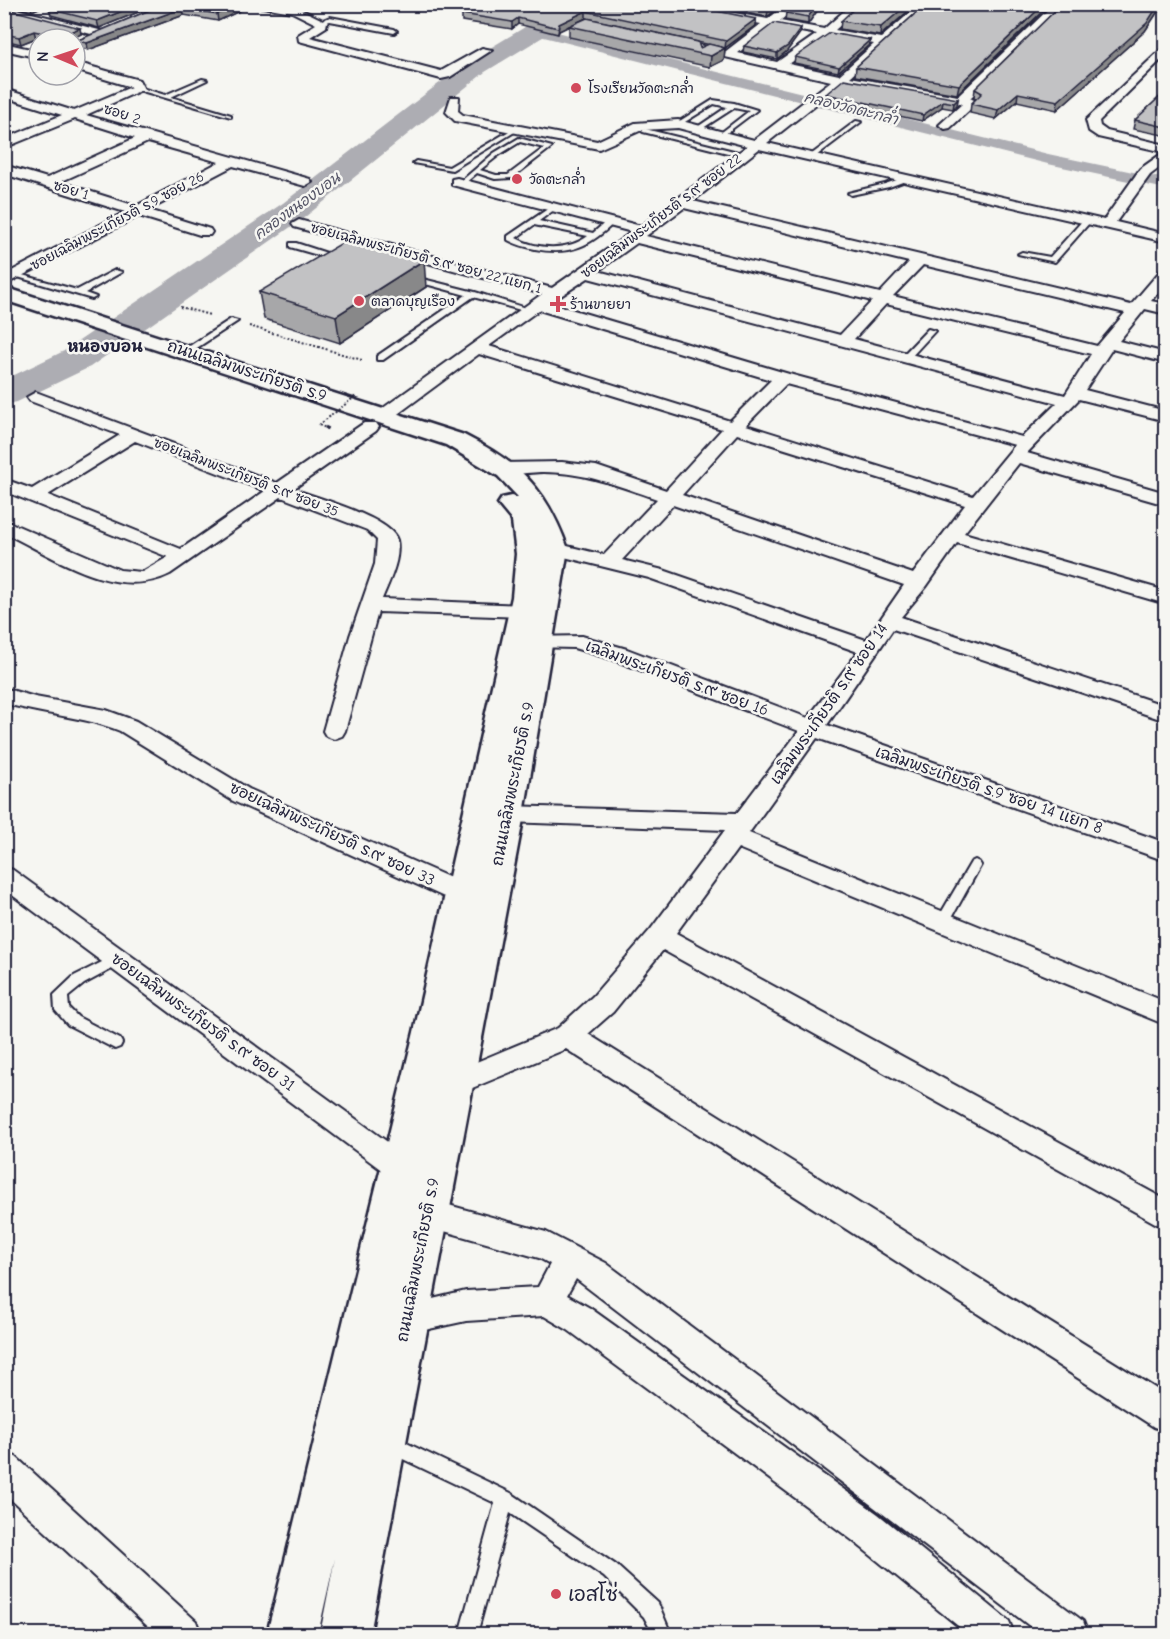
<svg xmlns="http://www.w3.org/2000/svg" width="1170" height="1639" viewBox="0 0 1170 1639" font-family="'Comic Neue','Playpen Sans Thai',sans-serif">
<rect width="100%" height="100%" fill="#f6f6f2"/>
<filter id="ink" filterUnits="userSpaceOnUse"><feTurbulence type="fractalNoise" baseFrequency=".0167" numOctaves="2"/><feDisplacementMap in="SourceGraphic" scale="12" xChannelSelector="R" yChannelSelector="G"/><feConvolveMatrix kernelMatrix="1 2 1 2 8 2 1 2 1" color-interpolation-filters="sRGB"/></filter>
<g filter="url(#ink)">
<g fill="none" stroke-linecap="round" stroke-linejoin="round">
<!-- canal -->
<polygon fill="#adadb3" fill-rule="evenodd" points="537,27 1048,154 1166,179 1166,189 1048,164 532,34 532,28"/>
<!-- river -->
<polygon fill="#adadb3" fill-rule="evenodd" points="563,4 592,4 589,9 485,72 305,217 90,367 17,402 4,405 4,380 64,351 283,203 467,62"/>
<!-- lane casing -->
<g stroke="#22223b" stroke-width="4">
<g id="lane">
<polygon points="330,17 394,29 397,31 394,33 330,21 321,24 318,22"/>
<polygon points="202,79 207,80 171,97 231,115 231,117 135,89 138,87 165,95"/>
<polygon points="713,100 734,103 757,110 720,138 717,136 718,135 749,111 734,108 700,130 696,130 696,128 727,107 714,104 680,125 675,124"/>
<polygon points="856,121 861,122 812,159 808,159 808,157"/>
<polygon points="516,127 521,128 452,170 413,163 416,161 449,167"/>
<polygon points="645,129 746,154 747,155 744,157 643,132 642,131"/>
<path d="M 519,138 L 552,147 L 512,178 L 495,179 L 477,173 L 464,184 L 460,184 L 460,182 L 494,153 ZM 520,142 L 544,148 L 508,175 L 496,175 L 480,170 L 499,155 Z"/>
<polygon points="906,177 908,178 908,180 889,187 851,195 848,193 885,184"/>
<path d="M 552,206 L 558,207 L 539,221 L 593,233 L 609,219 L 616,221 C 590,246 571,256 535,249 C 526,247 517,245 508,240 L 508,236 ZM 534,225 L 588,236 C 568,251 538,250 516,238 Z"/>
<polygon points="1084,219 1091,221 1055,262 1018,254 1022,252 1050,257"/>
<polygon points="290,243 296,243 342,258 335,260 290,247"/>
<polygon points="115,270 122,272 85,293 96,297 92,299 11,275 15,273 77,290"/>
<polygon points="407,275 475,292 532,310 528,312 473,297 383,360 377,360 377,356 466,295 407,279"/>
<polygon points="231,319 238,321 189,353 182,351"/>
<polygon points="928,329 935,331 910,358 904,358 904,354"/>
<polygon points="975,860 979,862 981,865 947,926 937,926 936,923 937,920 971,862"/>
<polygon points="118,954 123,955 125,959 123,963 84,984 68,997 69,1008 78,1017 120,1039 122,1043 120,1047 115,1049 68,1025 55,1010 54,995 74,976"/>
<polygon points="390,1435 511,1493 616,1565 658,1603 671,1634 653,1634 644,1617 604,1577 510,1513 477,1634 459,1634 495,1503 384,1450 381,1444 384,1438"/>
</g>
</g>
<!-- street casing -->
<g stroke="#22223b" stroke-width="4">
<g id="street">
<polygon points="245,4 294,6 327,22 326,27 310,37 441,71 482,48 492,50 450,77 441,79 299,41 298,35 316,24 292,12"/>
<path d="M 657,4 L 684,4 L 768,19 L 787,4 L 800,4 L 780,21 L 824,29 L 852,4 L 864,4 L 835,30 L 881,38 L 920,4 L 932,4 L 850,77 L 958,96 L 1054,4 L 1066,4 L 970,98 L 978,102 L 950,128 L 945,129 L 939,125 L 962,104 L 843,83 L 767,143 L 1104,220 L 1140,169 L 1164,152 L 1098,137 L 1089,131 L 1086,120 L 1166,45 L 1166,55 L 1099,121 L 1100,126 L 1107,131 L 1166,145 L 1166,163 L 1150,175 L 1116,222 L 1166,234 L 1166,242 L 759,149 L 693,201 L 1131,305 L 1161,270 L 1166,269 L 1166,283 L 1151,301 L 1166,304 L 1166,314 L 1145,309 L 1119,341 L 1166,353 L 1166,363 L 1112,349 L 1085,390 L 1166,411 L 1166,421 L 1079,399 L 1027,453 L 1166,493 L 1166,505 L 1019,463 L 964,533 L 1166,591 L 1166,604 L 957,543 L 926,587 L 901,617 L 1166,706 L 1166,721 L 893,629 L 827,725 L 1166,843 L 1166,861 L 817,738 L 749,833 L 1166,1002 L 1166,1025 L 738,848 L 676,933 L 1166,1200 L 1166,1229 L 663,950 L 613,1012 L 588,1034 L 1166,1395 L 1166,1431 L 1154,1427 L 566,1049 L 453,1096 L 443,1092 L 439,1084 L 443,1076 L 558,1028 L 593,996 L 651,929 L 725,830 L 508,822 L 500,820 L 496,814 L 500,808 L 508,806 L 737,813 L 799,731 L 611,659 L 574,648 L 532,647 L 528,642 L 532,637 L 582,636 L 627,649 L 808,718 L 858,652 L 649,578 L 548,553 L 545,549 L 555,543 L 604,555 L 657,499 C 619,486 584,472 543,472 C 530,472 500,478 493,467 L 496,463 L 562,462 L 596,466 L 666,490 L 722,429 L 479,354 L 391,419 L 379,419 L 376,415 L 379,411 L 542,294 L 294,227 L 292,224 L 299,220 L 552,288 L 632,232 L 452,185 L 452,179 L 457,178 L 641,226 L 747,146 L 678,128 L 642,130 L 599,149 L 455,121 L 446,112 L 451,97 L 459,97 L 458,111 L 463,115 L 597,141 L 635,123 L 678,120 L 754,140 L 831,81 L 690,49 L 688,47 L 694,44 L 726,51 L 761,24 ZM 773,26 L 817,34 L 777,62 L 738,53 ZM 829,36 L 874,44 L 839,75 L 789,64 ZM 684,208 L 909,262 L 880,293 L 646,236 ZM 637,243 L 872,301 L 840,335 L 598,271 ZM 923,265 L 1125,313 L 1097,346 L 893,296 ZM 588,278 L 1057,403 L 1022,437 L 789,374 L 550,303 ZM 886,304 L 1091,354 L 1065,395 L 854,339 ZM 539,310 L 771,380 L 730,421 L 489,346 ZM 786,384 L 1015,445 L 973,496 L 746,425 ZM 737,434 L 965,505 L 913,574 L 682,495 ZM 673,505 L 904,585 L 866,640 L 663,570 L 622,560 Z"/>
<polygon points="4,6 103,31 105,33 99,36 4,12"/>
<polygon points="4,43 39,51 39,58 4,50"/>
<path d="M 75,62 L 139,80 L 144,89 L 86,115 L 310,179 L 312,182 L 305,186 L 233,166 L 149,210 L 210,229 L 212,232 L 210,235 L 200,235 L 139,216 L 4,285 L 4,275 L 125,212 L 4,174 L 4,165 L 47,178 L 135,138 L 75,119 L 4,148 L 4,139 L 62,115 L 4,97 L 4,89 L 74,111 L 131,87 L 75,70 ZM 148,142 L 219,162 L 136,206 L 60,182 Z"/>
<path d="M 36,392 L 277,483 L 364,423 L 376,423 L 379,427 L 376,431 L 293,489 C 315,497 391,518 397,540 C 401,559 389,582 382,599 L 523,605 L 530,607 L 533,611 L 530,615 L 523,617 L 378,612 L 345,731 L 342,736 L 334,739 L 326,736 L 323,731 L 350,636 L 375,564 L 377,540 L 367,530 L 281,497 L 170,574 C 115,602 54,556 4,533 L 4,520 L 120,570 L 142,572 L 168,557 L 4,491 L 4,479 L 32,489 L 120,435 L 30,401 L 27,397 ZM 135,441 L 265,491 L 181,549 L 48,495 Z"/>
<path d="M 4,688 L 35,697 L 106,710 L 136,721 L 249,789 L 471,887 L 475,894 L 471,901 L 462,903 L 453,901 L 233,801 L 120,731 C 83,716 42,715 4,703 Z"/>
<polygon points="4,867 13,870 411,1159 416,1168 411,1177 401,1181 391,1177 4,889"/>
<polygon points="427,1199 546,1232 606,1263 1083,1621 1088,1634 1040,1634 576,1279 567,1295 590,1308 878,1514 1009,1621 1014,1634 968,1634 852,1540 568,1330 544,1316 466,1321 406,1334 395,1330 390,1319 395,1308 466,1291 538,1287 550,1264 539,1258 416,1223 412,1213 416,1203"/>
<polygon points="4,1452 16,1457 196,1621 201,1634 156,1634 4,1493"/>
</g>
</g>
<!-- secondary casing -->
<g stroke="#22223b" stroke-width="5">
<path id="secondary" d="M 4,287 L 464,435 C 521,464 546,488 568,549 L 524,814 L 370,1634 L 320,1634 L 335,1558 L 318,1634 L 267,1634 L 414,1032 L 512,597 L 516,554 L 512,521 L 498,504 L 502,498 L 511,496 L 519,498 L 498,476 L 446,445 L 4,300 Z"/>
</g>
<!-- path-far1 -->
<g stroke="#22223b" stroke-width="2" stroke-dasharray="2 2" stroke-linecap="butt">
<polyline points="180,307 210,315"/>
<polyline points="249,326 362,360"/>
<polyline points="319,425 328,429"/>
</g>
<!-- path -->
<polyline stroke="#22223b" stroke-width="3" stroke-dasharray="4 4" stroke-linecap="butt" points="325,427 329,429"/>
<!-- lane -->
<use href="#lane" fill="#f6f6f2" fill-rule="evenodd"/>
<!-- street -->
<use href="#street" fill="#f6f6f2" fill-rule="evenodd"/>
<!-- secondary -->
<use href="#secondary" fill="#f6f6f2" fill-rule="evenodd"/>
<!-- path-bridge -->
<polyline stroke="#22223b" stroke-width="2" stroke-dasharray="2 2" stroke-linecap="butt" points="319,425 356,396"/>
</g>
<!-- wall -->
<g fill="#a7a7a9" stroke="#22223b" stroke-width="1.5">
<polygon points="4,4 48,4 32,11"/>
<polygon points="60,4 158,4 99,28 51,15 49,9"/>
<polygon points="164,4 248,4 248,7 218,21 184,15 88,50 78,47 76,41"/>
<polygon points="458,4 502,4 494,9 494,10 504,10 514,4 756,19 756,25 725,48 586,18 577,22 700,48 725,48 724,60 710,67 569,37 569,26 559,31 558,34 518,24 512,29 462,21 462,14 473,8"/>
<polygon points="700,4 783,4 767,17"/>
<polygon points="822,4 808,24 785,20 786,13"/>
<polygon points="916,4 880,36 840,29 841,21"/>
<polygon points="926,4 1050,4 957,94 855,76 856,67"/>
<polygon points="1062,4 1163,4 1145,31 1057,110 1017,101 996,119 970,113 971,104 976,99 974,97 975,89"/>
<polygon points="4,8 81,34 73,38 73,39 42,39 36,38 21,44 4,40"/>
<polygon points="800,33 787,51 777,59 743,52 744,46"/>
<polygon points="870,40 869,45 838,72 794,63 795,57"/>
<polygon points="1166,91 1166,132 1163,135 1133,129 1135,120"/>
<polygon points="826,94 958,99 957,105 953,109 942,107 922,121 825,100"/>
<polygon points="426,287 340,343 264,319 259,292"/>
</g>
<!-- shaded-wall -->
<g fill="#888889" stroke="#22223b" stroke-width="1.5">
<polygon points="30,4 48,4 32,11"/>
<polygon points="140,4 158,4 99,28 97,21"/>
<polygon points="238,4 248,4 248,7 218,21 217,14"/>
<polygon points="493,4 502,4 494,9 493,17"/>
<polygon points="775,4 783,4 767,17 768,10"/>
<polygon points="818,4 822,4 808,24 808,17"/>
<polygon points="908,4 916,4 880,36 881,27"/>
<polygon points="1044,4 1050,4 957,94 959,85"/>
<polygon points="1159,4 1163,4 1145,31 1057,110 1058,101"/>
<polygon points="183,8 184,15 88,50 87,43"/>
<polygon points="586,11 586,18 559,31 558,34 559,24"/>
<polygon points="518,18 518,24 512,29 512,22"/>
<polygon points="756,19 756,25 725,48 726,41"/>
<polygon points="80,28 81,34 73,38 73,39 71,39 72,31"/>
<polygon points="801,28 800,33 787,51 777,59 777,53"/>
<polygon points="34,31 36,38 21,44 19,37"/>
<polygon points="870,40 869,45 838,72 839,67"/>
<polygon points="725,48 724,60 710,67 711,56"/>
<polygon points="1018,93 1017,101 996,119 998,110"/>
<polygon points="958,99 957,105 953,109 954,103"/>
<polygon points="943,101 942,107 922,121 923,115"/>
<polygon points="424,260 426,287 340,343 336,316"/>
</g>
<!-- building -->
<g fill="#c2c2c4" stroke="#22223b" stroke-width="1.5">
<polygon points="60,4 140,4 97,21 49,9"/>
<polygon points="164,4 238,4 217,14 183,8 87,43 76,41"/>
<polygon points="477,4 493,4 493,10 504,10 514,4 682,4 756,19 726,41 586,11 559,24 558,28 518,18 512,22 462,14"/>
<polygon points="737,4 775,4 768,10"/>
<polygon points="796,4 818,4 808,17 786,13"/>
<polygon points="859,4 908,4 881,27 841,21"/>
<polygon points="926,4 1044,4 959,85 856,67"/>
<polygon points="1062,4 1159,4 1147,23 1058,101 1018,93 998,110 971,104 982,93 975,89"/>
<polygon points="4,8 80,28 72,31 71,39 34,31 19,37 4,34"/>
<polygon points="587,18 698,42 700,48 709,44 725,48 711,56 569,26"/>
<polygon points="774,23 801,28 788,46 777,53 744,46"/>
<polygon points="830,33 870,40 839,67 795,57"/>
<polygon points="844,79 958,99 954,103 943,101 923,115 826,94"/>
<polygon points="1166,91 1165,127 1135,120"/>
<polygon points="347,240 424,260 336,316 259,292"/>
</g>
</g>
<!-- markers -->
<g fill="#d1495b" stroke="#f6f6f2" stroke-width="2">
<circle cx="576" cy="88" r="6"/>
<circle cx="517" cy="179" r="6"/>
<circle cx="359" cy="301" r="6"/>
<path d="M555 295h6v6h6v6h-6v6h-6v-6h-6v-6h6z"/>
<circle cx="556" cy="1594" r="6"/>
</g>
<g text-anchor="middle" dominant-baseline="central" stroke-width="5" stroke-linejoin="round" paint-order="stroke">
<!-- far-poi labels -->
<g font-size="14" fill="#22223b" stroke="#f6f6f2" text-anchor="start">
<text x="588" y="88">โรงเรียนวัดตะกล่ำ</text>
<text x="529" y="179">วัดตะกล่ำ</text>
<text x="371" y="301">ตลาดบุญเรือง</text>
<text x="570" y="304">ร้านขายยา</text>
</g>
<!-- far-street labels -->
<g font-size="14" fill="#22223b" stroke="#f6f6f2">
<text transform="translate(122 114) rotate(18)">ซอย 2</text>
<text transform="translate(71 190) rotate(17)">ซอย 1</text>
<text transform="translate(661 216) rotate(-37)">ซอยเฉลิมพระเกียรติ ร.๙ ซอย 22</text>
<text transform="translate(117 221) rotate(-28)">ซอยเฉลิมพระเกียรติ ร.9 ซอย 26</text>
<text transform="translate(426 258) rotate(15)">ซอยเฉลิมพระเกียรติ ร.๙ ซอย 22 แยก 1</text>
<text transform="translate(246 477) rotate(21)">ซอยเฉลิมพระเกียรติ ร.๙ ซอย 35</text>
</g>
<!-- far-water labels -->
<g font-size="15" font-style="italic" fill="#535365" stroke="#f6f6f2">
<text transform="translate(851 108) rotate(14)">คลองวัดตะกล่ำ</text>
<text transform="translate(297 206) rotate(-36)">คลองหนองบอน</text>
</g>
<!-- far-quarter labels -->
<g font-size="16" font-weight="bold" fill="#22223b" stroke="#f6f6f2">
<text x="105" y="347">หนองบอน</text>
</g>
<!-- street labels -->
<g font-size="16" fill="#22223b" stroke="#f6f6f2">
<text transform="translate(247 371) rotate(18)">ถนนเฉลิมพระเกียรติ ร.9</text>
<text transform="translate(677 678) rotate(20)">เฉลิมพระเกียรติ ร.๙ ซอย 16</text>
<text transform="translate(829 704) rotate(-55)">เฉลิมพระเกียรติ ร.๙ ซอย 14</text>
<text transform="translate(513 784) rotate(-79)">ถนนเฉลิมพระเกียรติ ร.9</text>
<text transform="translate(989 790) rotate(19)">เฉลิมพระเกียรติ ร.9 ซอย 14 แยก 8</text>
<text transform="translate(332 834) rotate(25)">ซอยเฉลิมพระเกียรติ ร.๙ ซอย 33</text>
<text transform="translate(203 1022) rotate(36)">ซอยเฉลิมพระเกียรติ ร.๙ ซอย 31</text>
<text transform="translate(418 1260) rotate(-79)">ถนนเฉลิมพระเกียรติ ร.9</text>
</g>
<!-- near-poi labels -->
<g font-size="20" fill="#22223b" stroke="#f6f6f2" text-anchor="start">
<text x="568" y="1594">เอสโซ่</text>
</g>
</g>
<!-- margin -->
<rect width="1170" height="1639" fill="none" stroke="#f6f6f2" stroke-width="24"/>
<rect x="12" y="12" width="1146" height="1615" fill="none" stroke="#22223b" stroke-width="2" filter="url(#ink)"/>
<!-- north arrow -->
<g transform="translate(57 57) rotate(272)"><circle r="28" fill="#f6f6f2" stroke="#a1a1a9" stroke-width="1.5"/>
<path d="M0-4.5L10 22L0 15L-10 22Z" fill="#d1495b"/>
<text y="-9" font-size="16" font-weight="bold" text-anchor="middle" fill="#22223b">N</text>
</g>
</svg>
